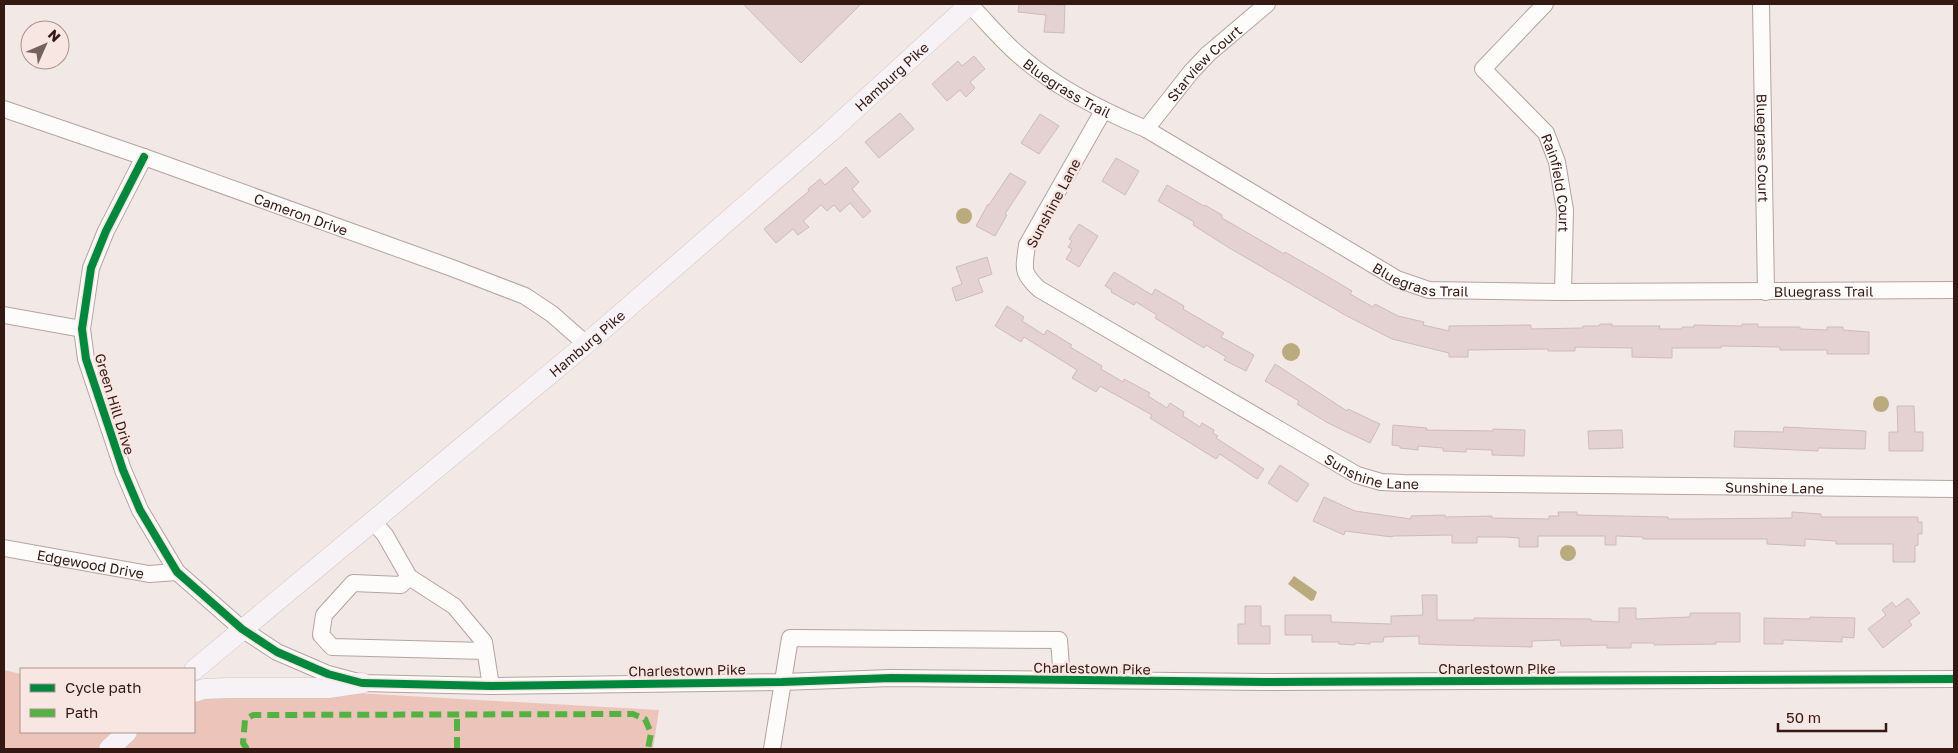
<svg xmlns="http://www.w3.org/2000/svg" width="1958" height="753" viewBox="0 0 1958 753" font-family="'Golos Text',sans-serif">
<rect width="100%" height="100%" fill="#f2e9e7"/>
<!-- green -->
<polygon fill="#edc4ba" points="4,670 21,674 21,732 194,732 194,684 659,710 653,749 4,749"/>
<!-- water -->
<g fill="#baab7f">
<circle cx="964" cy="216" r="8"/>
<circle cx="1291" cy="352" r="9"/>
<circle cx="1881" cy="404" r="8"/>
<circle cx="1568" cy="553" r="8"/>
<polygon points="1294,576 1317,592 1314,600 1311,601 1288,584"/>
</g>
<!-- building -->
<g fill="#e4d2d2" stroke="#cebbbc">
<polygon points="743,4 861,4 801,63"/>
<polygon points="1019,4 1065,5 1064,33 1044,32 1046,15 1018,12"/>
<polygon points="974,56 985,69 970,82 975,88 966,97 960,90 947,101 932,84 958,61 962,66"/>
<polygon points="900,113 914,129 879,158 865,142"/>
<polygon points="1040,114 1059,126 1039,154 1021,143"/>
<polygon points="1116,158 1139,171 1125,195 1102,181"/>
<polygon points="846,167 859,182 852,189 871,211 863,218 850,203 840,212 834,205 827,211 821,205 803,221 809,227 798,235 793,229 776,243 764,229 809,191 808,189 820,179 825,185"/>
<polygon points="1010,173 1026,182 1005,214 1007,215 995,236 976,226 988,204 989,205"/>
<polygon points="1167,185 1204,206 1205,205 1222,215 1222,218 1284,254 1285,252 1325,275 1352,291 1350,294 1373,307 1375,304 1398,316 1424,322 1423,325 1449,331 1449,326 1531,325 1531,329 1583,328 1583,326 1599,326 1600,324 1612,324 1612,326 1660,326 1659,329 1682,329 1682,327 1694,327 1694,325 1742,326 1742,324 1758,324 1758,327 1800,327 1800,329 1827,330 1827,327 1843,327 1843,330 1869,332 1869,354 1827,354 1827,350 1780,350 1780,347 1721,346 1721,348 1672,348 1672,358 1632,357 1632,348 1575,347 1575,351 1548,351 1548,349 1468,350 1468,357 1449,357 1449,353 1392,339 1345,315 1231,249 1193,225 1194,222 1158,201"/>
<polygon points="1079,224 1098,236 1079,267 1066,259 1072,249 1068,247 1072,241 1069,239"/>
<polygon points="987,257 992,274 978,279 983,292 956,301 952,288 962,284 956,267"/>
<polygon points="1114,272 1152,295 1155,289 1184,306 1183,309 1224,333 1221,337 1254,355 1246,371 1224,360 1226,357 1206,345 1204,348 1189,339 1155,318 1157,315 1136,302 1134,305 1111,292 1112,290 1105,286"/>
<polygon points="1007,306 1024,317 1022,321 1044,335 1047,330 1072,345 1070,347 1102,366 1101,369 1123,382 1124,379 1150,393 1148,396 1167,408 1170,403 1184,412 1183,416 1200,427 1202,423 1214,430 1213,433 1218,436 1216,438 1264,469 1257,479 1220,454 1216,459 1150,418 1152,415 1100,386 1096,392 1072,378 1077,370 1024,337 1021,342 995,326"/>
<polygon points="1275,364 1347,411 1348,409 1380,424 1370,443 1328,423 1297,404 1299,401 1265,381"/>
<polygon points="1897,406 1914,406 1915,432 1923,432 1923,451 1889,451 1889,432 1898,432"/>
<polygon points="1393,425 1427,428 1426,430 1493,431 1493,429 1525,430 1524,456 1492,455 1492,450 1466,449 1466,452 1443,451 1443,448 1418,446 1418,450 1400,448 1400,446 1392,445"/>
<polygon points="1784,427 1866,431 1865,449 1818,448 1818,451 1734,447 1735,431 1783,432"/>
<polygon points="1622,430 1623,448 1589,449 1588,431"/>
<polygon points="1280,465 1309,484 1297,502 1268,483"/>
<polygon points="1324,497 1355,511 1411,519 1411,516 1445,515 1445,517 1492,516 1492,518 1549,519 1549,516 1559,516 1558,512 1577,512 1577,515 1668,517 1668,519 1693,519 1792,518 1792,512 1821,514 1821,517 1918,517 1918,522 1922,522 1922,534 1918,534 1918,545 1915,546 1915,562 1893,562 1893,544 1836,544 1836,541 1805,539 1805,546 1767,544 1767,539 1643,539 1643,537 1616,536 1616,545 1605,545 1605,536 1538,536 1538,547 1519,547 1519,538 1505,537 1477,537 1477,543 1452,543 1452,535 1393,536 1392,537 1345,531 1344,535 1313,521"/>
<polygon points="1422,595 1437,595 1437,620 1474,620 1474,618 1591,619 1591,621 1619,622 1619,608 1636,608 1636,619 1690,617 1690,613 1740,613 1740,642 1716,642 1716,644 1654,645 1654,643 1631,643 1631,648 1607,648 1607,645 1561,646 1560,640 1532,641 1532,647 1444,645 1419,644 1419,636 1384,637 1383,642 1370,642 1370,644 1355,643 1355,645 1339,644 1339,642 1312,642 1312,635 1285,635 1285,615 1331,615 1331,622 1391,624 1391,616 1423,615"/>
<polygon points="1908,598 1920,613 1909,621 1912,625 1883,648 1868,629 1886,615 1882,610 1892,602 1896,607"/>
<polygon points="1245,606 1261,606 1261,626 1270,626 1270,644 1238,644 1238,624 1245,624"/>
<polygon points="1810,617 1855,618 1854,638 1842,637 1842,642 1783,640 1783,644 1764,644 1764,618 1810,619"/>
</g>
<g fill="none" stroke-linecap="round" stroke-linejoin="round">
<!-- minor casing -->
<g stroke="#b5a39f" stroke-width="18">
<g id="minor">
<path id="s1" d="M 969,4 C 986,21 1002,41 1020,56 C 1055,87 1103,111 1146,129 L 1397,279 L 1429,290 L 1563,292 L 1954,290"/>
<path id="s2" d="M 1545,4 L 1483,69 L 1546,133 L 1557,162 L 1565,210 L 1563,292"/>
<path id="s3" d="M 1761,4 L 1766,292"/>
<path id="s4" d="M 4,109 L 144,157 L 452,268 L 525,296 L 552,314 L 586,344"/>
<path id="s5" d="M 1103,111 L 1027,245 C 1024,269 1021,272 1039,289 L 1357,475 L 1381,482 L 1404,483 L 1954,489"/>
<path id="s6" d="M 1146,129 L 1191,72 L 1208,54 L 1267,4"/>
<polyline points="144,157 106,231 91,268 82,329 86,359 123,470 140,510 177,572 242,629 277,652 328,674 362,683 491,686 782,682 891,678 1265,682 1954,679"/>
<polyline points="4,315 82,329"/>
<polyline points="373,521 385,535 409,577 454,606 484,642 491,686"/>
<path id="s7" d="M 4,548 L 149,574 L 177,572"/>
<polyline points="409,577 401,585 353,583 324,615 321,635 332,647 485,651"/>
<polyline points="772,749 790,638 1059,640 1062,679"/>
</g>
</g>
<!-- major casing -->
<g stroke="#cec4c2" stroke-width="21">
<g id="major">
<path id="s8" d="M 194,670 L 586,344 L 830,132 L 970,4"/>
<polyline points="194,692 204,689 227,688 328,688 362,683"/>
<polyline points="109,749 127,732"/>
</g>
</g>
<!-- minor -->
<use href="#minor" stroke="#fdfcfb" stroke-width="16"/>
<!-- major -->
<use href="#major" stroke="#f7f2f5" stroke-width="20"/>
<!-- quiet -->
<g stroke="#56b144" stroke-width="6" stroke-dasharray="12 6" stroke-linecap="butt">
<polyline points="247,749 243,743 245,720 253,715 633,714 645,719 651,733 648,749"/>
<polyline points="457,749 457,715"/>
</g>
<!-- cycleway casing -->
<g stroke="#f7e6e2" stroke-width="11">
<polyline id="cycleway" points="144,157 106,231 91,268 82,329 86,359 123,470 140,510 177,572 242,629 277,652 328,674 362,683 491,686 782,682 891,678 1265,682 1954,679"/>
</g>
<!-- cycleway -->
<use href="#cycleway" stroke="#00873e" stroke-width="8"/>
</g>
<g text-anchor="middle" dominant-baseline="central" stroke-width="5" stroke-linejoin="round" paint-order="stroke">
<!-- street labels -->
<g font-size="14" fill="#351812" stroke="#f7e6e2">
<text stroke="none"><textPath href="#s6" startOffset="88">Starview Court</textPath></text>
<text stroke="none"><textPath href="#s8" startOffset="916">Hamburg Pike</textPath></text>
<text stroke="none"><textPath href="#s1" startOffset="130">Bluegrass Trail</textPath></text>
<text stroke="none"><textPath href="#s3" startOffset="144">Bluegrass Court</textPath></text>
<text stroke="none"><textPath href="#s2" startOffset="231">Rainfield Court</textPath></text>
<text transform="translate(1053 203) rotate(-62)">Sunshine Lane</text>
<text stroke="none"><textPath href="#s4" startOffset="315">Cameron Drive</textPath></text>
<text stroke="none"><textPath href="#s1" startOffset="535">Bluegrass Trail</textPath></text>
<text stroke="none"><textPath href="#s1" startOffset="940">Bluegrass Trail</textPath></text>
<text stroke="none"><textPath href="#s8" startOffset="511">Hamburg Pike</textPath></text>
<text transform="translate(115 404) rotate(73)">Green Hill Drive</text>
<text stroke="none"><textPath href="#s5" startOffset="585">Sunshine Lane</textPath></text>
<text stroke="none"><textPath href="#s5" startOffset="990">Sunshine Lane</textPath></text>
<text stroke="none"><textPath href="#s7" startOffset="88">Edgewood Drive</textPath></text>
<text transform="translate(1092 668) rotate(1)">Charlestown Pike</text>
<text x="1497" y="668">Charlestown Pike</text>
<text transform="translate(687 670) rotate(-1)">Charlestown Pike</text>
</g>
</g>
<!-- border -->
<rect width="1958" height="753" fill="none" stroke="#351812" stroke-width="10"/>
<!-- legend -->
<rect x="20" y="668" width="175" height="65" fill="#f7e6e2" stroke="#a9948f"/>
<rect x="30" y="684" width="25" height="8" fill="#00873e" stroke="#a9948f"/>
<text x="65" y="693" font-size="15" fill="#351812">Cycle path</text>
<rect x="30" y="709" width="25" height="8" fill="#56b144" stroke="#a9948f"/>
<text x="65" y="718" font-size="15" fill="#351812">Path</text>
<!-- north arrow -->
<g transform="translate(45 45) rotate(45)"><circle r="24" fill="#f7e6e2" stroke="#a9948f"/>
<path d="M0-4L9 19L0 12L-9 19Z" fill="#77615d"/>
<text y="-8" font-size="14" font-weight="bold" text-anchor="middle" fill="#351812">N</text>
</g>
<!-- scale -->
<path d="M1778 723v8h108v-8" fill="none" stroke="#351812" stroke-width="2.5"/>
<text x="1786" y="723" font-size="15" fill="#351812" stroke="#f7e6e2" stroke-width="4" paint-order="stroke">50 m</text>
</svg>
